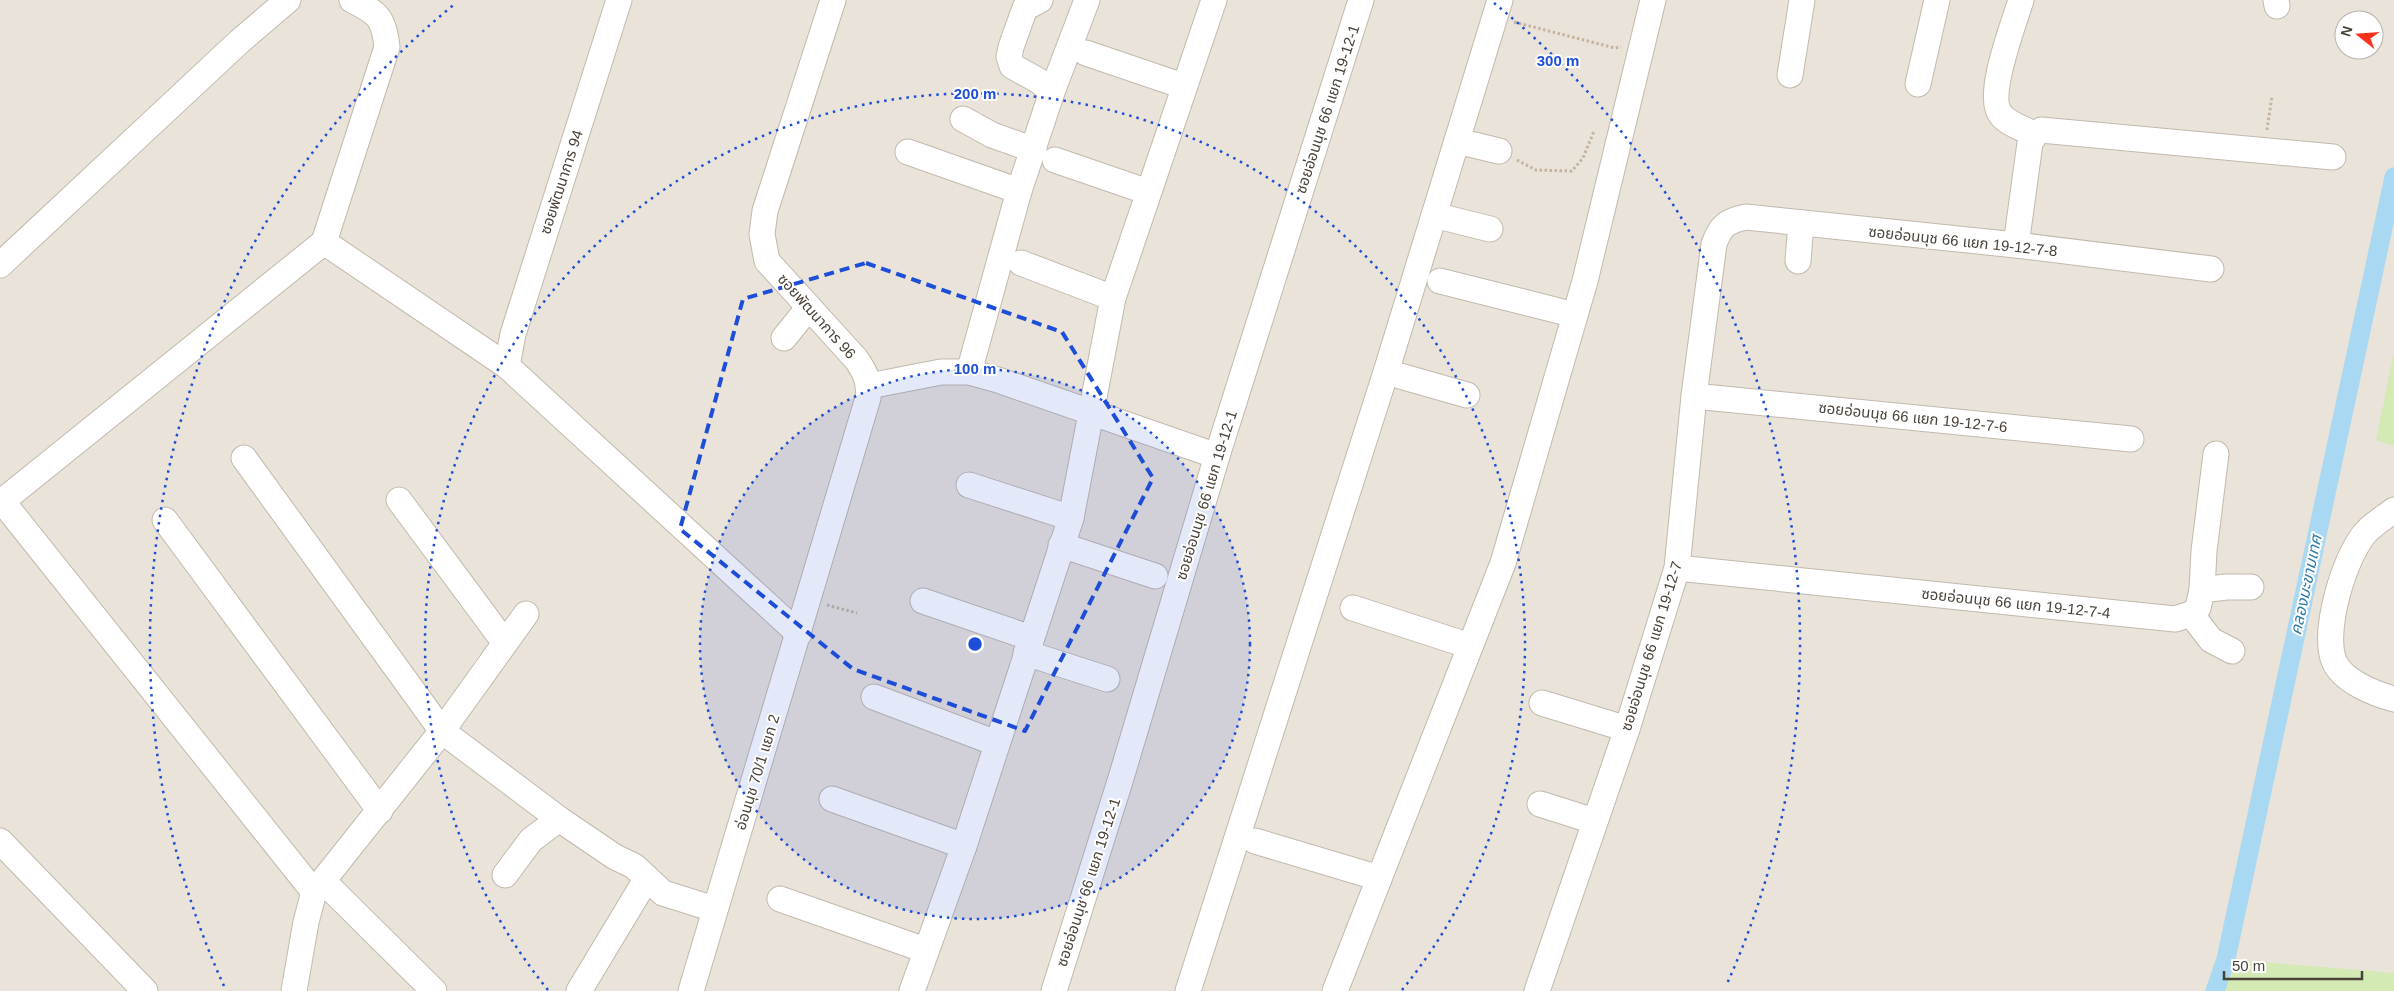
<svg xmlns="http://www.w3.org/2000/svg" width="2394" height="991" viewBox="0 0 2394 991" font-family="Arial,'Noto Sans Thai',sans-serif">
<rect width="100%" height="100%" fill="#f6f2eb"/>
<!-- residential -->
<path fill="#eae3d9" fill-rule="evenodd" d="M 0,0 L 2394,0 L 2394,991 L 0,991 ZM 2344,20 L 2374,20 L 2374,50 L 2344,50 Z"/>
<!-- green -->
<g fill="#d4eab4">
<polygon points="2394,352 2394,446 2376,440"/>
<polygon points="2226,959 2394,973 2394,991 2215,991"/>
</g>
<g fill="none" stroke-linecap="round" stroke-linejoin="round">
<!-- canal -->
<polyline stroke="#a8d8f2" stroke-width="19" points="2215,991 2226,959 2394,177"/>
<!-- minor casing -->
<g stroke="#c2b9ad" stroke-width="27">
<g id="minor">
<path d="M 352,0 C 378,13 384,18 387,47 L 324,242 L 507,366 L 799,634"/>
<polyline points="1040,0 1025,8 1011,47 1009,57 1012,66 1039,81 1052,92"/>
<path d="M 2021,0 C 2014,24 1985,96 2001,115 C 2008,124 2025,129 2035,135"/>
<polyline points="2276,0 2277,6"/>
<polyline points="1086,53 1183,86"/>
<polyline points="1790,75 1802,0"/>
<polyline points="1918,84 1937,0"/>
<polyline points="963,119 992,135 1034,150"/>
<polyline points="1457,141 1499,151"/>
<polyline points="908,152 1019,191"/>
<polyline points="1055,160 1148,192"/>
<polyline points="1434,215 1490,229"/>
<polyline points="2016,245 2030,143 2035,135 2041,130 2333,157"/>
<polyline points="1798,261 1801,223"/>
<polyline points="1021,263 1113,298"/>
<polyline points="0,265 240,41 288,0"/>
<polyline points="1440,281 1575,315"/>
<polyline points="784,338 809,307"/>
<polyline points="507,366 513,334 619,0"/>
<polyline points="969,372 1019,191 1052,92 1087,0"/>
<polyline points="1386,372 1467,395"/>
<polyline points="869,386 941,372 969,372 998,380 1217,456"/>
<polyline points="1694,396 2131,439"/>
<polyline points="244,458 442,731 526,614"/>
<polyline points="969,485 1071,518"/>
<polyline points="399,500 505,643"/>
<polyline points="2,501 314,892"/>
<polyline points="0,503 324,242"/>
<path d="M 2394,510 C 2385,517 2375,523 2367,531 C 2345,554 2322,630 2334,661 C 2342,681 2375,694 2394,699"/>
<polyline points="165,520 380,811"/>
<polyline points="1061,545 1155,576"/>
<polyline points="1677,568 2175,619 2191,614 2198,608 2202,590 2204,551 2216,454"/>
<polyline points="2202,590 2226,587 2251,587"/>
<polyline points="923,601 1031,638"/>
<polyline points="1353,608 1470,646"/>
<polyline points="2191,614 2211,640 2232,651"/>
<polyline points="1026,653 1107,679"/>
<polyline points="874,697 996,743"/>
<polyline points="1542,703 1627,729"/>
<polyline points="832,799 964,846"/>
<polyline points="1540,804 1594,821"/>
<polyline points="0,841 145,991"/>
<polyline points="1255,841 1379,878"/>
<polyline points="505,875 531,840 559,819"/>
<polyline points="324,882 434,991"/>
<polyline points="780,899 925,950"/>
<polyline points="294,991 306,922 314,892 442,731 559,819 615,857 634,866 663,893 714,909"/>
<polyline points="579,991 647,878"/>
<path d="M 691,991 L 868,398 C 870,381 865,372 856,359 L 767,261 L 762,234 L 765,211 L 833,0"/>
<polyline points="912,991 964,846 1071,518 1113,298 1214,0"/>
<polyline points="1054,991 1121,778 1217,456 1361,0"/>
<polyline points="1188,991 1386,372 1500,0"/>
<polyline points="1335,991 1503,563 1585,281 1653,0"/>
<path d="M 1537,991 L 1627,729 L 1677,568 L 1694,396 L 1714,244 C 1721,225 1727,221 1746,217 L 2016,245 L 2211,269"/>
</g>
</g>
<!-- path -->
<g stroke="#c4b49e" stroke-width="3" stroke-dasharray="2.5 2.5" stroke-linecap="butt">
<polyline points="1514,22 1615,48 1621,47"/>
<polyline points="2267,130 2272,96"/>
<polyline points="1517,160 1536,170 1572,171 1583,158 1594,131"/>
<polyline points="827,605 857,613"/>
</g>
<!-- minor -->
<use href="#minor" stroke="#fff" stroke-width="25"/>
</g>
<!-- marked area -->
<path fill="none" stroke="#1d4ed8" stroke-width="4" stroke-dasharray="10 6" stroke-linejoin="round" d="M 866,263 L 1062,332 L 1153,478 L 1025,731 L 853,669 L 680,529 L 743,299 Z"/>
<!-- distance rings -->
<circle cx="975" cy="644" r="275" fill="#1d4ed8" fill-opacity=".12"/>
<g fill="none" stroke="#1d4ed8" stroke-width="2.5" stroke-dasharray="2.5 5">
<circle cx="975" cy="644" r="275"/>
<path d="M548 990A550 550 0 1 1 1402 990"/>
<path d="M224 986A825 825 0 0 1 456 3M1494 3A825 825 0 0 1 1726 986"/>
</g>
<g text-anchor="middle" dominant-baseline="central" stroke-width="4" stroke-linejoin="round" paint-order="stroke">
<!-- street labels -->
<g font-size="15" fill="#4a4238" stroke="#fff">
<text transform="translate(1327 109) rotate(-72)">ซอยอ่อนนุช 66 แยก 19-12-1</text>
<text transform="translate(561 182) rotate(-72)">ซอยพัฒนาการ 94</text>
<text transform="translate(1963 241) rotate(6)">ซอยอ่อนนุช 66 แยก 19-12-7-8</text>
<text transform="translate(817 316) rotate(48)">ซอยพัฒนาการ 96</text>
<text transform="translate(1913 417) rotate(6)">ซอยอ่อนนุช 66 แยก 19-12-7-6</text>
<text transform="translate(1206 495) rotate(-73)">ซอยอ่อนนุช 66 แยก 19-12-1</text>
<text transform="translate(2016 603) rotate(6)">ซอยอ่อนนุช 66 แยก 19-12-7-4</text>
<text transform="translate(1651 646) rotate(-73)">ซอยอ่อนนุช 66 แยก 19-12-7</text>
<text transform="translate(757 772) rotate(-73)">อ่อนนุช 70/1 แยก 2</text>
<text transform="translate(1088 882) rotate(-72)">ซอยอ่อนนุช 66 แยก 19-12-1</text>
</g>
<!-- water labels -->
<g font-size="16" font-style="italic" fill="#2c7aa8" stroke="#fff">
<text transform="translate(2306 585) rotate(-78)">คลองมะขามเทศ</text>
</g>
</g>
<circle cx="975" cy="644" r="8" fill="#1d4ed8" stroke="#fff" stroke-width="2.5"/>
<g font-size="15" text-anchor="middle" font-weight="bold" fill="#1d4ed8" stroke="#fff" stroke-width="4" stroke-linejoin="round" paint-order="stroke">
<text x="1558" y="66">300 m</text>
<text x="975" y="99">200 m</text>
<text x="975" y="374">100 m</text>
</g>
<!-- north arrow -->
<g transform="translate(2359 35) rotate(287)"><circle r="24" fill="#ffffff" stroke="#b7b3af"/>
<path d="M0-4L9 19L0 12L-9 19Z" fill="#fc311b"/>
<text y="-8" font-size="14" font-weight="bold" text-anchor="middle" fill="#4a4238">N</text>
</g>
<!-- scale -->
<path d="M2224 971v8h138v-8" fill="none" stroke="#4a4238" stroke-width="2.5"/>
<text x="2232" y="971" font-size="15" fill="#4a4238" stroke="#ffffff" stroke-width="4" paint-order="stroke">50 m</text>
</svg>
